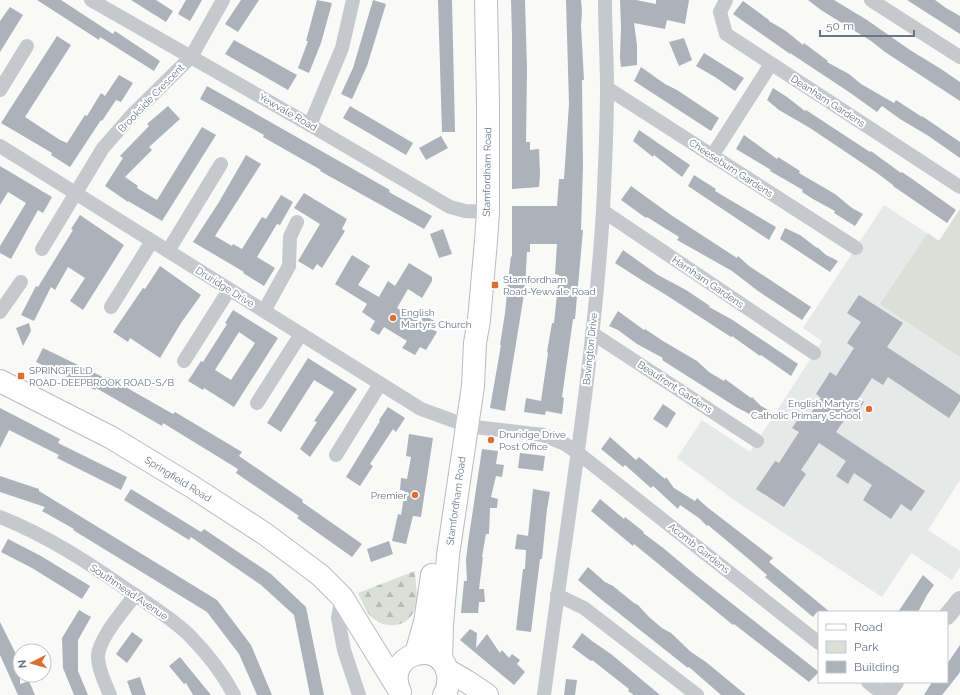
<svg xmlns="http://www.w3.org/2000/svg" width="960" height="695" viewBox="0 0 960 695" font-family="Raleway,sans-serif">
<defs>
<pattern id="forest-firs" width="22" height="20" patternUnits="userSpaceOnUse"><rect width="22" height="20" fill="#dae0d8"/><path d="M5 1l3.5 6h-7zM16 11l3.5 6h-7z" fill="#b5bab5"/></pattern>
</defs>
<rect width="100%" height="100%" fill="#f9f9f7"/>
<!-- built -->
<polygon fill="#e7e8e8" points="884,205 939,241 960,209 960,480 928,530 960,551 960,567 952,580 911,553 882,597 737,502 677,458 702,420 750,452 822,341 803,328"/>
<!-- green -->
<polygon fill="#dae0d8" points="960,209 960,357 880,304 928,233 939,241"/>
<!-- forest -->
<path fill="url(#forest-firs)" d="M 415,571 C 415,582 419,596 415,608 C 409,630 380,630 368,613 C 364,607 361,599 358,593 Z"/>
<!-- building -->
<g fill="#acb2b9" fill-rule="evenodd">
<polygon points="37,0 61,0 113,34 115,31 160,61 154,71 100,37 99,40"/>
<polygon points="131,0 156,0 173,11 166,22"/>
<polygon points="186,0 202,0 190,21 178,14"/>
<polygon points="241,0 259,0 238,32 225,24"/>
<polygon points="317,0 332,3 321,43 309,73 298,68 308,41 306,41"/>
<polygon points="373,0 386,4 367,66 352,99 341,94 353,68"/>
<polygon points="438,0 452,0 455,132 442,132"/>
<polygon points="511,0 525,0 527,69 526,142 530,142 530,150 539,149 540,174 539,187 512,189 512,36"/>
<polygon points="566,0 581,0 582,11 581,26 584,80 582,80 583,167 581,230 583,230 575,319 573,319 562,397 564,398 562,414 546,411 545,415 524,412 526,398 541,401 548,353 547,352 552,323 554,323 559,275 555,274 557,244 530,244 530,252 527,252 525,288 505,411 490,408 501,345 500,345 505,313 509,273 511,256 512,257 512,206 557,206 559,179 564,179 569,104"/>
<polygon points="620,0 636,0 656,4 656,0 689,0 685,24 667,20 665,29 634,23 637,45 637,65 621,67 620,58 621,26"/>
<polygon points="808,0 834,0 867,20 910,50 941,69 960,82 960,101 885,52 871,41 821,10"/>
<polygon points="907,0 935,0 946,8 960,16 960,34"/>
<polygon points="743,1 769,20 769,21 786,31 803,45 804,43 828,61 827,62 849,74 861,84 894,103 896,100 922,117 922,116 960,142 960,158 927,135 900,119 882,106 877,112 849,92 790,53 790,54 733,14"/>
<polygon points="10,7 23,15 0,52 0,21"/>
<polygon points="57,36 71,45 25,117 60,140 67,143 85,115 87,116 101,93 105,96 119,75 133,83 121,102 116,100 102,121 101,120 70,167 51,155 52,153 1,123"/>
<polygon points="684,38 692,60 679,66 669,42"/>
<polygon points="234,40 297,75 288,90 225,54"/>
<polygon points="704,53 744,78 735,91 715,77 696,66"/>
<polygon points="641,67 665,84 677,90 719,118 711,131 634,81"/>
<polygon points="207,86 390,190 389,192 432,216 424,229 320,171 321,170 263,137 264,135 200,99"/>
<polygon points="773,88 787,97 805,111 806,110 870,152 871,151 901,173 902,172 915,181 956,210 947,223 893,186 893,185 877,173 810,128 779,110 767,100"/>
<polygon points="168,106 180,119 149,147 152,150 125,177 138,186 137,188 157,200 202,127 216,135 162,221 128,201 128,202 105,186 123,158 120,156 149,126 147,124"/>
<polygon points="350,106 413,143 406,155 343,118"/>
<polygon points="639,130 690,165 682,177 654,155 653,157 633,141"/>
<polygon points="744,135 777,159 778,157 800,171 799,173 835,194 852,208 863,214 855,226 834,213 835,211 813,199 802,192 803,190 770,171 771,170 736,149"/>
<polygon points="441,136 448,148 426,160 419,148"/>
<polygon points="246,155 261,164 215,236 232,246 233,244 242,249 262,217 266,219 281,195 293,202 280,225 277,224 257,257 275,268 264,286 243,273 244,272 193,242 219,202"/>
<polygon points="0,166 52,197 43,213 38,210 11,259 0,253 0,246 26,203 8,192 0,205"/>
<polygon points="694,175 716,189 715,191 776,227 769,240 688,186"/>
<polygon points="631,186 671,215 737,258 738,256 749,266 811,307 802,320 758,291 732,271 677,240 679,237 647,217 646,218 621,200"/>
<polygon points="304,193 347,219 342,229 345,231 322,268 317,264 313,270 298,261 320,224 294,208"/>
<polygon points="80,215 124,245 83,310 70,301 85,278 68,267 55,290 51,287 34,321 21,315 36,286 38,287 73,230 71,229"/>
<polygon points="785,228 800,235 817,248 817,247 826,255 838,261 830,272 780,239"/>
<polygon points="443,229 452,254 439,258 430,234"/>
<polygon points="623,250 658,275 686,290 710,306 709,307 731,319 798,364 791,376 761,355 760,356 732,336 731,337 663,293 643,281 615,263"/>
<polygon points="352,255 370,266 358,285 379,297 388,281 395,286 409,263 432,277 432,281 422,298 408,289 397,308 420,322 424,315 436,322 432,329 437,332 426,350 420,347 415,355 402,348 407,341 384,327 379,335 370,330 375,321 362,312 367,304 335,284"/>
<polygon points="160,266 201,295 181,323 160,358 130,338 128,342 113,332 143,288 145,289"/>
<polygon points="859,295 903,323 887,347 960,395 960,401 949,418 888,377 883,385 872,378 859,398 864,402 857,413 852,409 836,432 925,491 911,511 901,504 891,519 863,500 872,485 854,473 848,484 836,476 846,461 819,443 801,470 806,474 784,507 756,489 775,461 779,463 799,432 792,428 801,415 807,419 821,398 816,394 830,372 836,376 854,348 847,343 861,322 847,313"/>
<path d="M 233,310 L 278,338 L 234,407 L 204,388 L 203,390 L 188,381 L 201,361 L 203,362 L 227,324 L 225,323 ZM 239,332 L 255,343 L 231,380 L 215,370 Z"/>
<polygon points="618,311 644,330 645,329 663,341 697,361 709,372 724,381 725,379 751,398 752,397 761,406 770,411 763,421 736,407 662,360 663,358 637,344 618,330 609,326"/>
<polygon points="29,323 31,331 23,346 16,328"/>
<polygon points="43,348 107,379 108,377 173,414 175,412 242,452 239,456 303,500 302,502 362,544 352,557 297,518 299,516 236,473 238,469 163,423 162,426 96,388 95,390 36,362"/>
<polygon points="308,358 357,389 310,457 300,449 317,422 314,421 334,392 314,380 281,432 267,423"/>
<polygon points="663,404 676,413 667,428 653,419"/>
<polygon points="388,407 405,418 396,432 393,429 370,464 373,466 360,486 346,477 380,421 379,420"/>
<polygon points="0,408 60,439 58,443 127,477 121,490 57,458 59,455 9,430 0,448"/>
<polygon points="409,434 433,438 421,517 413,516 406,544 392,541 398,514 401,515 405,491 400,490 401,478 407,479 411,457 406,456"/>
<polygon points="610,437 636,460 639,457 665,479 666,477 674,488 695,501 697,498 707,507 773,558 769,562 830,612 817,612 813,617 765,577 767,575 751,561 708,525 707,526 699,518 680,505 678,509 653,486 651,488 625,465 623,467 601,449"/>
<polygon points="482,449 498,451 496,464 504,465 502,477 496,476 491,497 498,499 497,508 490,508 489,534 486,534 482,557 483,557 479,589 484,589 485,602 479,602 478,613 461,613 464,581 467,581 466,560 468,543"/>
<polygon points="520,453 545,456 543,471 518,468"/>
<polygon points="0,476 39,489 39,491 217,600 251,645 272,695 257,695 239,654 207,612 73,530 74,529 42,511 45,507 0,492"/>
<polygon points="131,489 201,532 204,529 271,574 306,607 324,695 310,695 294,615 261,585 210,550 191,537 189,540 124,500"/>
<polygon points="533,489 550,492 547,509 542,559 540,559 531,632 516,630 523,569 525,569 526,550 515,549 517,534 528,536"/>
<polygon points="600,499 624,519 625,517 644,532 643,533 662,547 693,573 819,672 809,682 734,624 733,625 634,544 633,546 591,511"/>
<polygon points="8,539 41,556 90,586 82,599 32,568 1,552"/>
<polygon points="389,541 393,554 371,562 367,549"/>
<polygon points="588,567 605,582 613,586 634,603 638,605 649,617 662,628 671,633 691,652 706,662 746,695 721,695 689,667 688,668 611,607 602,600 578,580"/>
<polygon points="923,575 934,585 927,595 918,612 898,612"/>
<polygon points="79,610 91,617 78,640 78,671 88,695 74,695 63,668 62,638"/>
<polygon points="0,622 20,662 20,684 29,681 35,695 18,695 0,655"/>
<polygon points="470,629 477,633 476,648 487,634 500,653 502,650 509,658 512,654 520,660 517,664 525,672 514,685 460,640"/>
<polygon points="132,632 143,640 127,663 116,654"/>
<polygon points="582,633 592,641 611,654 660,695 634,695 628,691 629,689 592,660 591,661 572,647"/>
<polygon points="960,645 960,672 958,675 942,695 924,695 932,682 947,682 947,664"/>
<polygon points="180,657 184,662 211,695 193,695 186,683 184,684 169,666"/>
<polygon points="140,677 146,695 132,695 127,681"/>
<polygon points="566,679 577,680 575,695 564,695"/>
</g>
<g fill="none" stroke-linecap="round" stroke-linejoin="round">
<!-- primary casing -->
<g stroke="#b8bcc0" stroke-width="24">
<g id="primary">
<polyline points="0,381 112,438 191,486 265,534 320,575 342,597 398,688"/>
<polyline points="416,654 425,622 432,575"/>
<polyline points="441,660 442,625 448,555 473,386 475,343 479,320 486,241 488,212 488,104 486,0"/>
<polyline points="447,670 466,681 487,695"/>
<path d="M 400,692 C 382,654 441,636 448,674 C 449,681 448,689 444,695"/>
</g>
</g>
<!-- minor -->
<g stroke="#c5c8cc" stroke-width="14">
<polyline points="91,0 310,125 450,207 465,211 488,212"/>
<polyline points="726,0 720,12 726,34 960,187"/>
<polyline points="871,0 960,57"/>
<polyline points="607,88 856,248"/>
<polyline points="0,90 27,46"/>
<polyline points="310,125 342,48 353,0"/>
<polyline points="0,146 421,409 454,421"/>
<polyline points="712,156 771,64"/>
<polyline points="603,211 814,353"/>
<polyline points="42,249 103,148 132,115 191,57 223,0"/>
<polyline points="168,251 221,164"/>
<polyline points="111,307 152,241"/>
<polyline points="264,311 289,266 290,237 297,222"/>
<polyline points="0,312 21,282"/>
<polyline points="592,333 757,441"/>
<polyline points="184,361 229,290"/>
<polyline points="257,403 301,334"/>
<polyline points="467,426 543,435 565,444 578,453 819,643"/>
<polyline points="336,455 380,384"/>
<path d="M 0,517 C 46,535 89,563 129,591 C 149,604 171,618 188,634 C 206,652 222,672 234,695"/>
<polyline points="557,595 584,608 697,695"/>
<polyline points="342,597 338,618 344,650 359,695"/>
<polyline points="868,682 884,695"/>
<path d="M 110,695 C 105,683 98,669 98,656 C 99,638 124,610 135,595"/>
<path d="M 544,695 C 565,534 593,373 603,211 C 605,170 607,129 607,88 C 607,59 605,29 605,0"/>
</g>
<!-- tertiary -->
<g stroke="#c5c8cc" stroke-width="18">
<polyline points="947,616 960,600"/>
<polyline points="885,695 895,682"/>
</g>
<!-- primary -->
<use href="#primary" stroke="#fff" stroke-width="22"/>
</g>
<!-- markers -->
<g fill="#db7035" stroke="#fff" stroke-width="1.5">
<rect x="491" y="281" width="8" height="8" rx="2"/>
<circle cx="393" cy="318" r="4"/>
<rect x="17" y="372" width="8" height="8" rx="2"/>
<circle cx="869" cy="409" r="4"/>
<circle cx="491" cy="440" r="4"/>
<circle cx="415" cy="495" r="4"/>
</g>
<g text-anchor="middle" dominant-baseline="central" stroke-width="4" stroke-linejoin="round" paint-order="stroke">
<!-- street labels -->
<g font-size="10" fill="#6a7686" stroke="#fff">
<text transform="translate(151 98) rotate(-46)">Brookside Crescent</text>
<text transform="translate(828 101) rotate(33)">Deanham Gardens</text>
<text transform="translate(288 112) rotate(30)">Yewvale Road</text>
<text transform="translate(731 168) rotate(33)">Cheeseburn Gardens</text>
<text transform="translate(487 172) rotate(-89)">Stamfordham Road</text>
<text transform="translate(708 282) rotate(34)">Harnham Gardens</text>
<text transform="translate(225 287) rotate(32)">Druridge Drive</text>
<text transform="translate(590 349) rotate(-84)">Bavington Drive</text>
<text transform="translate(675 387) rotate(33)">Beaufront Gardens</text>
<text transform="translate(178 479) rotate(32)">Springfield Road</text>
<text transform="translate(456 501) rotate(-82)">Stamfordham Road</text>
<text transform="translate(699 548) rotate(38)">Acomb Gardens</text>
<text transform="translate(129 592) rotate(34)">Southmead Avenue</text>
</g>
<!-- poi labels -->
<g font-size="10" fill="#6a7686" stroke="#fff" text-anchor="start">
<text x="503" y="279">Stamfordham<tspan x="503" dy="12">Road-Yewvale Road</tspan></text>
<text x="401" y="312">English<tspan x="401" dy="12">Martyrs Church</tspan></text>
<text x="29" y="370">SPRINGFIELD<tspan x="29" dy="12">ROAD-DEEPBROOK ROAD-S/B</tspan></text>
<text x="861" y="403" text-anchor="end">English Martyrs'<tspan x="861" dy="12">Catholic Primary School</tspan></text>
<text x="499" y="434">Druridge Drive<tspan x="499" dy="12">Post Office</tspan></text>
<text x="407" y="495" text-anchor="end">Premier</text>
</g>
</g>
<!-- legend -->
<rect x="818" y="611" width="130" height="72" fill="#ffffff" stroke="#c3c8cf"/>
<rect x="826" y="624" width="20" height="6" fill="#ffffff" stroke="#c3c8cf"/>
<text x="854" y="631" font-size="12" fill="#6a7686">Road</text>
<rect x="826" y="641" width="20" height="12" fill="#dae0d8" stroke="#c3c8cf"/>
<text x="854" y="651" font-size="12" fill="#6a7686">Park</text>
<rect x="826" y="661" width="20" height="12" fill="#acb2b9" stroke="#c3c8cf"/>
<text x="854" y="671" font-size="12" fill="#6a7686">Building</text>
<!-- north arrow -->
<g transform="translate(32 663) rotate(264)"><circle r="19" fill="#ffffff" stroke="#c3c8cf"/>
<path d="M0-3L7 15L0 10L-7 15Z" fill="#db7035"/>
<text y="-6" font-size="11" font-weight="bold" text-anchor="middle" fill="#6a7686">N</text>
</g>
<!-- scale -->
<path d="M820 30v6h94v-6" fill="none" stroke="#6a7686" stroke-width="2"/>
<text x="826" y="30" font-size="12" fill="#6a7686" stroke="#ffffff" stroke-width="3" paint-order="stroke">50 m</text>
</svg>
